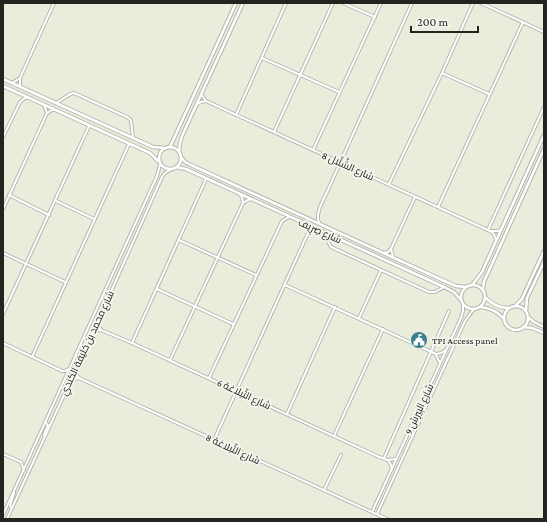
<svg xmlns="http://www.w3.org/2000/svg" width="547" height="522" viewBox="0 0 547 522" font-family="'Crimson Pro',Cairo,serif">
<rect width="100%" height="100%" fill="#f5f6ee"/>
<!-- built -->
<rect fill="#eaecdc" x="3" y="3" width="541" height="516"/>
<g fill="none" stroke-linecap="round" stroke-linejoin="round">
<!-- street casing -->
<g stroke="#b5b7af" stroke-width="4">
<g id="street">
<polyline points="343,3 375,17"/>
<polyline points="481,3 544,32"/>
<polyline points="262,58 339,92"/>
<polyline points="442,73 489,94"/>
<polyline points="11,83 14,82 20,78"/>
<polyline points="20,86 20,78 54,3"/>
<polyline points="201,94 206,101 490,231 494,234 496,240"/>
<path d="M 55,103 C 62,101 67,94 74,93 L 127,117 L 131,120 L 133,138"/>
<polyline points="197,104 201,102 206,101"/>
<polyline points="44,105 47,113"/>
<polyline points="236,115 286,3"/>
<polyline points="274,132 333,3"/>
<polyline points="3,137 20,102 25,98 28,98"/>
<polyline points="313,150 381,3"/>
<polyline points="389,184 442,73 473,3"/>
<polyline points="9,195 49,215"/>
<polyline points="240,195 242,197 243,203"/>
<polyline points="56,201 94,219"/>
<polyline points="438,207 523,22"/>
<polyline points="3,209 47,113 52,110 55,110"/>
<path d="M 319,223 C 315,213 323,201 327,192 L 412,3"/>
<polyline points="488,230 544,107"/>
<polyline points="491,231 497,231 501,230"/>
<polyline points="327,234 327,240 331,247 429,292 435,292 444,287"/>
<polyline points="179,240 256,275"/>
<polyline points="3,253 65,282"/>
<polyline points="383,253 388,252 391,249"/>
<polyline points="393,257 391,249 415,197"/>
<polyline points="285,285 436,354 441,353 446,350"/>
<polyline points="157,289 233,324"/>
<polyline points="3,314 89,126"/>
<polyline points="359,318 381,270"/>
<polyline points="97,322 101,330"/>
<polyline points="94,331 101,330 132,343 377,456 387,460 396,459"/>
<polyline points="3,343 62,371 65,371 69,369"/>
<polyline points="132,343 206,179"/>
<polyline points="436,355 440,363"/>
<polyline points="32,357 129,144"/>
<polyline points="170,360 243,203 246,201 251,199"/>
<polyline points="75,372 79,378 387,519"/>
<polyline points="209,378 282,221 289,217"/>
<polyline points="71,380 79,378"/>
<polyline points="287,414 335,307"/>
<polyline points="44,435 48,425 45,422"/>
<polyline points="334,436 383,329"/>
<polyline points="214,440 308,233 315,228"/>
<polyline points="3,454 21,462"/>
<polyline points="384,458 449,311"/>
<polyline points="388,460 391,465 392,469"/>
<polyline points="21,462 24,470"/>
<polyline points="324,490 341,455"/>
<polyline points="12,508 10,506 14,493"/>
<polyline points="372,512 461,318 463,311 463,304"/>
<polyline points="377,514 465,321 470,314 474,309"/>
<polyline points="3,515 157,176 160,165"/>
<polyline points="7,519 93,332 162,177 165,173 170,170"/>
</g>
</g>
<!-- secondary casing -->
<g stroke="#b5b7af" stroke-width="4.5">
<g id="secondary">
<polyline points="3,79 133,138 153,147 164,148"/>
<polyline points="3,86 150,153 158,161"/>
<circle cx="170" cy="158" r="11"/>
<polyline points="170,147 236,3"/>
<polyline points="179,152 180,143 182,136 243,3"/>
<polyline points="181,157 185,162 191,165 440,279 456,286 466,287"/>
<polyline points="176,167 186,169 444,287 454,292 461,300"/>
<circle cx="473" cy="297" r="12"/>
<polyline points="472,285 476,280 482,272 544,135"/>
<polyline points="483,290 484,281 487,275 544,149"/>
<path d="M 486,298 C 492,304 499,308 508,308"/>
<polyline points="516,305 522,299 544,251"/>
<circle cx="516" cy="318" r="12"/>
<path d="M 481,307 C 490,308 498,312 504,319"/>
<polyline points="526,311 527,298 544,262"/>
<polyline points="528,317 534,322 544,327"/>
<polyline points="523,327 532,328 544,333"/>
</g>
</g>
<!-- street -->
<use href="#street" stroke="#fff" stroke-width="2"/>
<!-- secondary -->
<use href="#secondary" stroke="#fff" stroke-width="2.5"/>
</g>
<!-- icons -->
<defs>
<g id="civic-disc" transform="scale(0.9)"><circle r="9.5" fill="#3a818b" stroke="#f5f6ee"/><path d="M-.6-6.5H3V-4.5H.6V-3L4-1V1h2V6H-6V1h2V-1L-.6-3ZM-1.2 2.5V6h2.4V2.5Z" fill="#fff"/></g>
</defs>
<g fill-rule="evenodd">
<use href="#civic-disc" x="419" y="340"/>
</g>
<g text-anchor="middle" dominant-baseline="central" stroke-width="3.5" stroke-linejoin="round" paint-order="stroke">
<!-- street labels -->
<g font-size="10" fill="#232320" stroke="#f5f6ee">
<text transform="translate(348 166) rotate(24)">شارع الشَّلَّال 8</text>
<text transform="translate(320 231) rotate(24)">شارع صِرِيف</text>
<text transform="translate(87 343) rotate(-65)">شارع محمد بن خليفة الكندي</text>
<text transform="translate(244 394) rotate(25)">شارع التِّبلاغة 6</text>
<text transform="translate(419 409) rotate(-65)">شارع البِيرِش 9</text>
<text transform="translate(233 449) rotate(25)">شارع التِّبلاغة 8</text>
</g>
<!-- poi labels -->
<g font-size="10" fill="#232320" stroke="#f5f6ee" text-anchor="start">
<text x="432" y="340">TPI Access panel</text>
</g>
</g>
<!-- border -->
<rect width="547" height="522" fill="none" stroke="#232320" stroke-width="8"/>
<!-- scale -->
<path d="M411 26v6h67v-6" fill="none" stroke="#232320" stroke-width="2"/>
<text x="417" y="26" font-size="12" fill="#232320" stroke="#f5f6ee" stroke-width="3" paint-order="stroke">200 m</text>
</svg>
